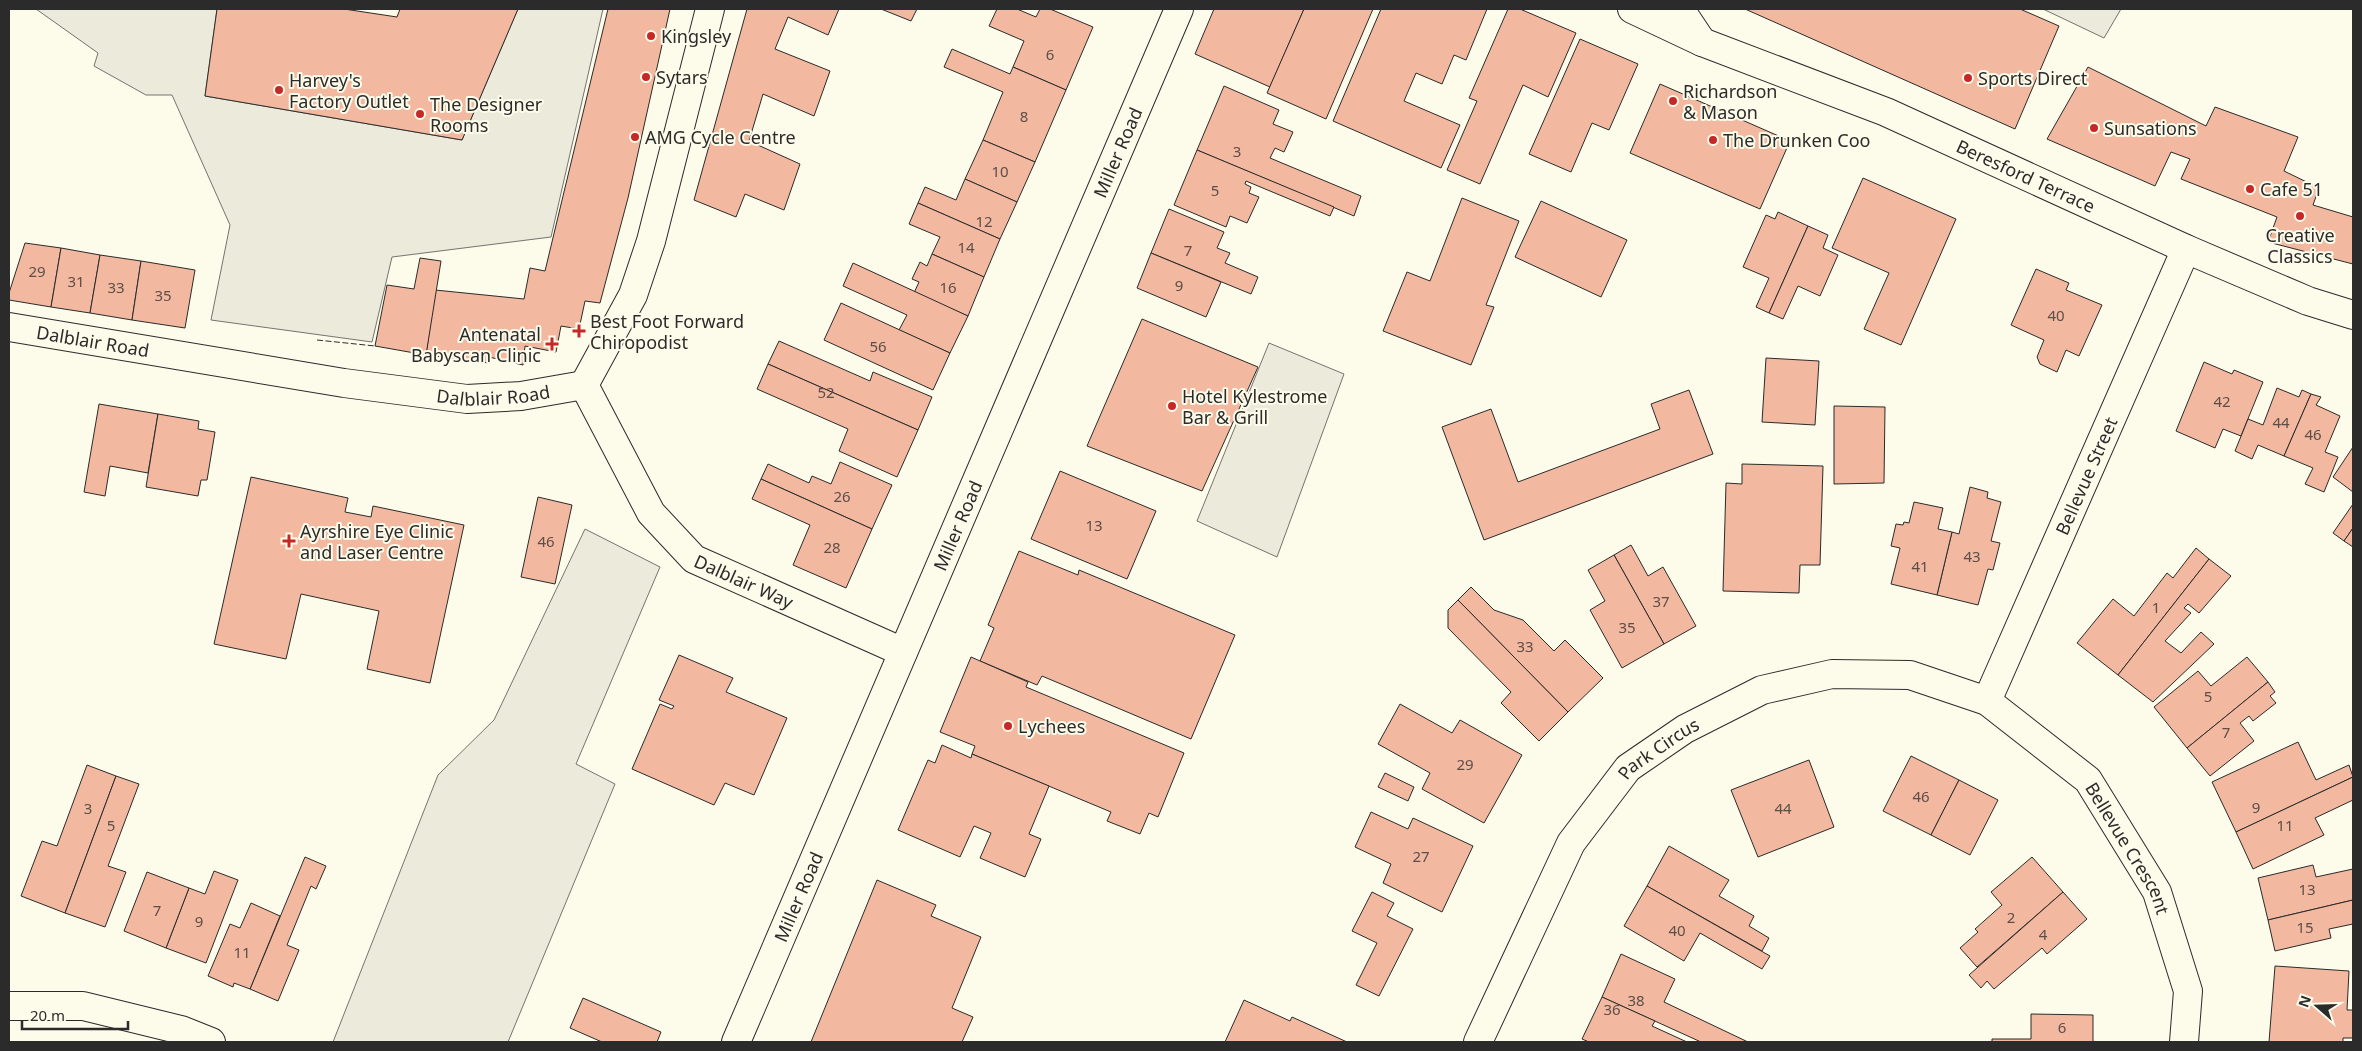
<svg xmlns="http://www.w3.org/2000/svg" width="2362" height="1051" viewBox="0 0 2362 1051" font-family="'Noto Sans',sans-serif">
<rect width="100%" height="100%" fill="#fdfbea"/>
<!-- parking -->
<g fill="#eceadb" stroke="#74746e">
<polygon points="36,9 217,9 205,96 462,140 518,9 603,9 551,237 392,257 372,342 211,320 230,225 172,95 146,95 94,66 98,53"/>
<polygon points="2043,9 2121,9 2104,38"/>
<polygon points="1269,343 1344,374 1277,557 1197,521"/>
<polygon points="585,529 660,567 576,764 615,784 508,1042 333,1042 438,775 494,720"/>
</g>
<!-- building -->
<g fill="#f2b8a0" stroke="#2b2b2b">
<polygon points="217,9 344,9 397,17 400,9 518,9 462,140 205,96"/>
<polygon points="608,9 670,9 628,198 600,303 585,301 579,329 561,326 556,352 525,346 523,365 489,357 489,363 426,355 435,290 524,299 530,268 545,271"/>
<polygon points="747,9 839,9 828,35 788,17 775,49 830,71 814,116 763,94 749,141 800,164 784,210 745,194 736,217 694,200"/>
<polygon points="881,9 917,9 911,21"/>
<polygon points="997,9 1017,9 1036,17 1040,9 1050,9 1093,27 1066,90 1013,67 1024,41 989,26"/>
<polygon points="1214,9 1304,9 1270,87 1195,54"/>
<polygon points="1304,9 1373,9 1326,119 1267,93"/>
<polygon points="1381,9 1487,9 1466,60 1454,55 1442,84 1416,73 1404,101 1460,125 1441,168 1333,121"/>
<polygon points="1508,9 1520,9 1576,33 1548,97 1523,85 1480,184 1447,170 1477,101 1469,98"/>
<polygon points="1745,9 2020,9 2059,26 2015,129"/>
<polygon points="1580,39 1638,64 1609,130 1592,123 1571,172 1529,154"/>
<polygon points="952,49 1010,74 1013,67 1066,90 1035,162 983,140 1003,92 944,67"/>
<polygon points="2088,67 2206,126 2215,107 2298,137 2284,171 2319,188 2313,205 2353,217 2353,264 2268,242 2277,217 2181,179 2190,159 2171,152 2155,186 2047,139"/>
<polygon points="1660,84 1790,141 1760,209 1630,153"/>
<polygon points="1224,86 1279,110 1273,124 1293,132 1284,152 1275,148 1270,158 1361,196 1354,216 1197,150"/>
<polygon points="983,140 1035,162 1017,202 965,179"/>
<polygon points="1197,150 1334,207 1330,216 1246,181 1245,184 1251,187 1249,193 1259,197 1247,223 1230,216 1226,227 1174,205"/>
<polygon points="1863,178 1956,219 1901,345 1864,329 1889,273 1832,248"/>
<polygon points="965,179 1017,202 1000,239 918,203 925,187 956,200"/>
<polygon points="1462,198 1519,221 1486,305 1494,307 1471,365 1383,331 1407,272 1430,281"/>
<polygon points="1541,201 1627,240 1601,297 1515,257"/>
<polygon points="918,203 1000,239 984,277 932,254 940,237 909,224"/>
<polygon points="1169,209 1224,232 1217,248 1230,253 1225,263 1258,277 1251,294 1151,253"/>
<polygon points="1778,212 1808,226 1769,313 1756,307 1769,278 1743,267 1766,215 1775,219"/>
<polygon points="1808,226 1828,235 1823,248 1838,255 1820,296 1798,286 1783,319 1769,313"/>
<polygon points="25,243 61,248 51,307 9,300 9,293"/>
<polygon points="61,248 100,255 90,313 51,307"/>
<polygon points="1151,253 1221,282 1206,317 1137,288"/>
<polygon points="932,254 984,277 968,316 914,293 919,282 912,279 920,262 927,266"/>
<polygon points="100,255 141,261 132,320 90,313"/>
<polygon points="420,258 441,261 426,355 375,346 387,285 414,289"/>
<polygon points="141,261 195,270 185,328 132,320"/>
<polygon points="853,263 968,316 950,353 899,330 907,315 843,286"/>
<polygon points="2036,269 2069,283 2066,290 2102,305 2079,356 2066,350 2057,372 2040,364 2037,357 2044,340 2011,325"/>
<polygon points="841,303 950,353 933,390 824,340"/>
<polygon points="1142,319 1258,367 1202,491 1087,446"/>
<polygon points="779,341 870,381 873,372 932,397 918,430 768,364"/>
<polygon points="1766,358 1819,361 1815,425 1762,422"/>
<polygon points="2204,362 2232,374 2234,370 2263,382 2241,436 2223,429 2215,448 2176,431"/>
<polygon points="768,364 918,430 897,477 839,451 848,429 757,389"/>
<polygon points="2277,388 2299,397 2302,390 2311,394 2284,456 2258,445 2252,459 2235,451 2248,419 2263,425"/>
<polygon points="1689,390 1713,454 1484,540 1442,427 1491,409 1518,482 1660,429 1651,404"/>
<polygon points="2311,394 2321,397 2316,405 2340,416 2325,452 2338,457 2324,492 2305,484 2313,468 2284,456"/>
<polygon points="99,404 158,414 148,473 110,466 105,496 84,492"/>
<polygon points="1834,406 1885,407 1884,483 1834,484"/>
<polygon points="158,414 199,421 198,429 215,432 207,480 201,480 198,496 146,487"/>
<polygon points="2353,447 2353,492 2333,477"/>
<polygon points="840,462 892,485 872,529 761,479 768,464 809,483 812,476 831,484"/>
<polygon points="1742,464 1823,466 1820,565 1800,565 1799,593 1723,591 1726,483 1742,484"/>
<polygon points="1060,471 1156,511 1127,579 1031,539"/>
<polygon points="251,477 348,498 345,512 371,517 373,506 464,525 430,683 367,669 379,611 301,594 286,659 214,644"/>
<polygon points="761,479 872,529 846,588 793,565 810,525 752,499"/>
<polygon points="1970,487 1988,492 1987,498 2001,502 1991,541 2000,543 1993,570 1988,569 1978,605 1937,595 1952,532 1959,534"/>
<polygon points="538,497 572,505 555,584 521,577"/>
<polygon points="1914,502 1943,508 1938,529 1952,532 1937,595 1891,584 1900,548 1891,546 1896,524 1903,525 1904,522 1909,523"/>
<polygon points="2353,504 2353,528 2344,541 2333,533"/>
<polygon points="2353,528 2353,547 2344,541"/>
<polygon points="1631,545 1648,576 1663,567 1696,626 1664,644 1614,555"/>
<polygon points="2196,548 2209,559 2118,675 2077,643 2113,599 2134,616 2167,573 2173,578"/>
<polygon points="1019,551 1078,575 1079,570 1235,635 1191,739 1042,676 1037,685 980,661 994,628 988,625"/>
<polygon points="1614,555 1664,644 1622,668 1590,610 1605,601 1588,570"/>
<polygon points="2209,559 2231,576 2199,613 2188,604 2184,608 2191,613 2165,641 2181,653 2201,632 2214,644 2153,702 2118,675"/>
<polygon points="1471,587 1494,610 1523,620 1554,651 1565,640 1603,678 1568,712 1458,600"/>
<polygon points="1458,600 1568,712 1539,741 1501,703 1511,692 1448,628 1448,610"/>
<polygon points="679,655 733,678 726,692 787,718 754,795 725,783 714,805 632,769 660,704 672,709 674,706 659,700"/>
<polygon points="971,657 1028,682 1026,687 1184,753 1158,817 1149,813 1140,834 1107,821 1111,812 972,754 975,746 940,732"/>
<polygon points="2247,657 2268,682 2187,748 2154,707 2198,671 2211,686"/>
<polygon points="2268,682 2275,692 2270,696 2276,703 2253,721 2249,716 2240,723 2254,741 2210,776 2187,748"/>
<polygon points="1400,704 1452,733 1460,720 1522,755 1484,823 1422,789 1430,773 1378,744"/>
<polygon points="2298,742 2316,780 2349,765 2353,777 2236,832 2212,782"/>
<polygon points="942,745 971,758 972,754 1049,786 1029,834 1041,839 1025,877 980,858 991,833 974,826 960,857 898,830 928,760 935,763"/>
<polygon points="1911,756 1959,780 1931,835 1883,811"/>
<polygon points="1809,760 1834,827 1758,857 1731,790"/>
<polygon points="87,765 116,776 65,913 21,896 42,841 57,846"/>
<polygon points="1385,773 1414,787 1408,801 1378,787"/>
<polygon points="116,776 139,784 108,866 126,872 105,927 65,913"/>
<polygon points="2353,777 2353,800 2315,818 2324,835 2253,869 2236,832"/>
<polygon points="1959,780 1998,800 1970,855 1931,835"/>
<polygon points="1371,812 1408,829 1413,818 1473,846 1442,912 1383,883 1391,864 1355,847"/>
<polygon points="1669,846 1729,880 1719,896 1754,916 1749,926 1769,938 1762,951 1647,886"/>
<polygon points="305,857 326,866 316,889 311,886 287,945 299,950 278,1001 250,989"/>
<polygon points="2032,857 2063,892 1977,967 1960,948 1978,932 1975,929 2002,905 1991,892"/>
<polygon points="2313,865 2316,877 2353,869 2353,900 2268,920 2258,878"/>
<polygon points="214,871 238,880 206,963 166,948 189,888 205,894"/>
<polygon points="147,872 189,888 166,948 124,931"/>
<polygon points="877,880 936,905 931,916 981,937 952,1008 973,1017 962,1042 811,1042"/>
<polygon points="1647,886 1770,956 1762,969 1700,933 1684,961 1624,926"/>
<polygon points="1372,892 1394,903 1387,916 1413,929 1379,996 1356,985 1377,943 1352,931"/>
<polygon points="2063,892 2087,919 2047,954 2042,948 1994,989 1987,981 1981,988 1969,975"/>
<polygon points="2353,900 2353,924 2329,929 2331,938 2275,951 2268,920"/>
<polygon points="251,903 280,916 250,989 234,983 233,987 208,976 230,924 240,928"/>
<polygon points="1621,954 1675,979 1664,1002 1748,1042 1701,1042 1602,997"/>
<polygon points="2275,966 2349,971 2347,1010 2353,1010 2353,1038 2343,1038 2343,1042 2269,1042"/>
<polygon points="1602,997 1655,1021 1652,1026 1687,1042 1589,1042 1582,1039"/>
<polygon points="583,998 661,1032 657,1042 602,1042 570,1028"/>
<polygon points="1244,1000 1290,1021 1292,1017 1347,1042 1225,1042"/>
<polygon points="2031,1014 2093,1015 2093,1042 1992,1042 1992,1039 2031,1039"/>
</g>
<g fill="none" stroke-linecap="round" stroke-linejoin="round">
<!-- street casing -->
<g stroke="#2b2b2b" stroke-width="30">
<g id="street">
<path id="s1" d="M 9,327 L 344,383 L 467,399 L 521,396 L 584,385"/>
<path id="s2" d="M 584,385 L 651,513 L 694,559 L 903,652"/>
<polyline points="584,385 633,295 651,241 710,9"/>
<path id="s3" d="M 1987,701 L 2186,249"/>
<polyline points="9,1006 83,1006 181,1030 211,1042"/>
<path id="s4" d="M 1478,1042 L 1571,843 L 1628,768 L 1685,729 L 1762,690 L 1832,674 L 1910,675 L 1987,701 L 2088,780 L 2157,892 L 2188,991 L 2184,1042"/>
</g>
</g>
<!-- primary casing -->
<g stroke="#2b2b2b" stroke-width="30">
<g id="primary">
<path id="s5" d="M 1632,9 L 1702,42 L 1886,112 L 2186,249 L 2308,301 L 2353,315"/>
<polyline points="1680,9 1702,42"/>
<path id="s6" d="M 736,1042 L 1179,9"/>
</g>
</g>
<!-- street -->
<use href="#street" stroke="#fdfbea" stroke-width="28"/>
<!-- primary -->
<use href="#primary" stroke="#fdfbea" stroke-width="28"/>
<!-- fence -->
<polyline stroke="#2b2b2b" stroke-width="1" stroke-dasharray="6 2.5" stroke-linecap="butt" points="317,340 375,346"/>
</g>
<!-- markers -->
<g fill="#c62828" stroke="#fdfbea" stroke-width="2">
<circle cx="651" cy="36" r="5"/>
<circle cx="646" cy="77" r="5"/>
<circle cx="1968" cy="78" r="5"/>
<circle cx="279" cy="90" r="5"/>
<circle cx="1673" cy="101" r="5"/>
<circle cx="420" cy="114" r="5"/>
<circle cx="2094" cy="128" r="5"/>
<circle cx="635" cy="137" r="5"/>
<circle cx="1713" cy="140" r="5"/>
<circle cx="2250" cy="189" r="5"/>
<circle cx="2300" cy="216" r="5"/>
<path d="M576.5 323.5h5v5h5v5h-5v5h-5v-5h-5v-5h5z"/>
<path d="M549.5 336.5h5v5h5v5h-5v5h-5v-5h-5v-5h5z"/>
<circle cx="1172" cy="406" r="5"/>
<path d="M286.5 533.5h5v5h5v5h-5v5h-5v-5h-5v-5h5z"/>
<circle cx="1008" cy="726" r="5"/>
</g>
<g text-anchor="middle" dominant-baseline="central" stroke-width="4" stroke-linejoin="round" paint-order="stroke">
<!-- number labels -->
<g font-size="15" fill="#5d4e48">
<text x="1050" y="54">6</text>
<text x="1024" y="116">8</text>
<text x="1237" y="151">3</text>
<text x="1000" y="171">10</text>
<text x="1215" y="190">5</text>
<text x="984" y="221">12</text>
<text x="966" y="247">14</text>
<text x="1188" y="250">7</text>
<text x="37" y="271">29</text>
<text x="76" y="281">31</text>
<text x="1179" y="285">9</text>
<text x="116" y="287">33</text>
<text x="948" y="287">16</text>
<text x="163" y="295">35</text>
<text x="2056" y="315">40</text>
<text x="878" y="346">56</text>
<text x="826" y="392">52</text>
<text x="2222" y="401">42</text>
<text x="2281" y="422">44</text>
<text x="2313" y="434">46</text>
<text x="842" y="496">26</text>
<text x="1094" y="525">13</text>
<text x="546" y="541">46</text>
<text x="832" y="547">28</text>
<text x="1972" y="556">43</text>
<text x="1920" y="566">41</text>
<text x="1661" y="601">37</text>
<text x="2156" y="607">1</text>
<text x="1627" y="627">35</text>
<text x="1525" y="646">33</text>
<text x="2208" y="696">5</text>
<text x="2226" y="732">7</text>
<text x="1465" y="764">29</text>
<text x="1921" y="796">46</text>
<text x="2256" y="807">9</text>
<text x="88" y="808">3</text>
<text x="1783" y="808">44</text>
<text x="111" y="825">5</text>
<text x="2285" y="825">11</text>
<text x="1421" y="856">27</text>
<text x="2307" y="889">13</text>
<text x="157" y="910">7</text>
<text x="2011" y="917">2</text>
<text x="199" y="921">9</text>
<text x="2305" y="927">15</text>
<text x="1677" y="930">40</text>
<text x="2043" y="934">4</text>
<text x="242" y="952">11</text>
<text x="1636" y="1000">38</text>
<text x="1612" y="1009">36</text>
<text x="2062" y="1027">6</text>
</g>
<!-- poi labels -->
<g font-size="18" fill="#2b2b2b" stroke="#fdfbea" text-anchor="start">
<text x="661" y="36">Kingsley</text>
<text x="656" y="77">Sytars</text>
<text x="1978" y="78">Sports Direct</text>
<text x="289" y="80">Harvey's<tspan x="289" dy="21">Factory Outlet</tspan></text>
<text x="1683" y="91">Richardson<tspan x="1683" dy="21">&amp; Mason</tspan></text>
<text x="430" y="104">The Designer<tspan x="430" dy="21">Rooms</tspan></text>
<text x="2104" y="128">Sunsations</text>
<text x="645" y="137">AMG Cycle Centre</text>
<text x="1723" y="140">The Drunken Coo</text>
<text x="2260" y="189">Cafe 51</text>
<text x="2300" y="235" text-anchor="middle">Creative<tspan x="2300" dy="21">Classics</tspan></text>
<text x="590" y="321">Best Foot Forward<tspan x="590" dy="21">Chiropodist</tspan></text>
<text x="541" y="334" text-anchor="end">Antenatal<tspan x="541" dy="21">Babyscan Clinic</tspan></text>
<text x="1182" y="396">Hotel Kylestrome<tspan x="1182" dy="21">Bar &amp; Grill</tspan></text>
<text x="300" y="531">Ayrshire Eye Clinic<tspan x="300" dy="21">and Laser Centre</tspan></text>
<text x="1018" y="726">Lychees</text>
</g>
<!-- street labels -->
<g font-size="18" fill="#2b2b2b" stroke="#fdfbea">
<text stroke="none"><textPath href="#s6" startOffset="968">Miller Road</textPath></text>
<text stroke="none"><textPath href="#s5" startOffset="428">Beresford Terrace</textPath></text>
<text stroke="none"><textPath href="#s1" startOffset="85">Dalblair Road</textPath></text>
<text stroke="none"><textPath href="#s1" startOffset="490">Dalblair Road</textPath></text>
<text stroke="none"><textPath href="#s3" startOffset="246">Bellevue Street</textPath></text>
<text stroke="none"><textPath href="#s6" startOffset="562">Miller Road</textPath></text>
<text stroke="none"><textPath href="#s2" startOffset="262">Dalblair Way</textPath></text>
<text stroke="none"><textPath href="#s4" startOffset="350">Park Circus</textPath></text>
<text stroke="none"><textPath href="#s4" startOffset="908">Bellevue Crescent</textPath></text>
<text stroke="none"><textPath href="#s6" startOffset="158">Miller Road</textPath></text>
</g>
</g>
<!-- border -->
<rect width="2362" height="1051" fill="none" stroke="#2b2b2b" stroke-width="20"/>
<!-- north arrow -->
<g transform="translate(2317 1006) rotate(290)" stroke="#fdfbea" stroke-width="4" paint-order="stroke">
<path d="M0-4L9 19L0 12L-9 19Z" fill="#2b2b2b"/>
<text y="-8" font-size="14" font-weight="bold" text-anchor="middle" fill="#2b2b2b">N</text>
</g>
<!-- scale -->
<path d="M22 1021v8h106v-8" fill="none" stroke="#2b2b2b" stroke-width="2.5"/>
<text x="30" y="1021" font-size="15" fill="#2b2b2b" stroke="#fdfbea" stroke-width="4" paint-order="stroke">20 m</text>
</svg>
